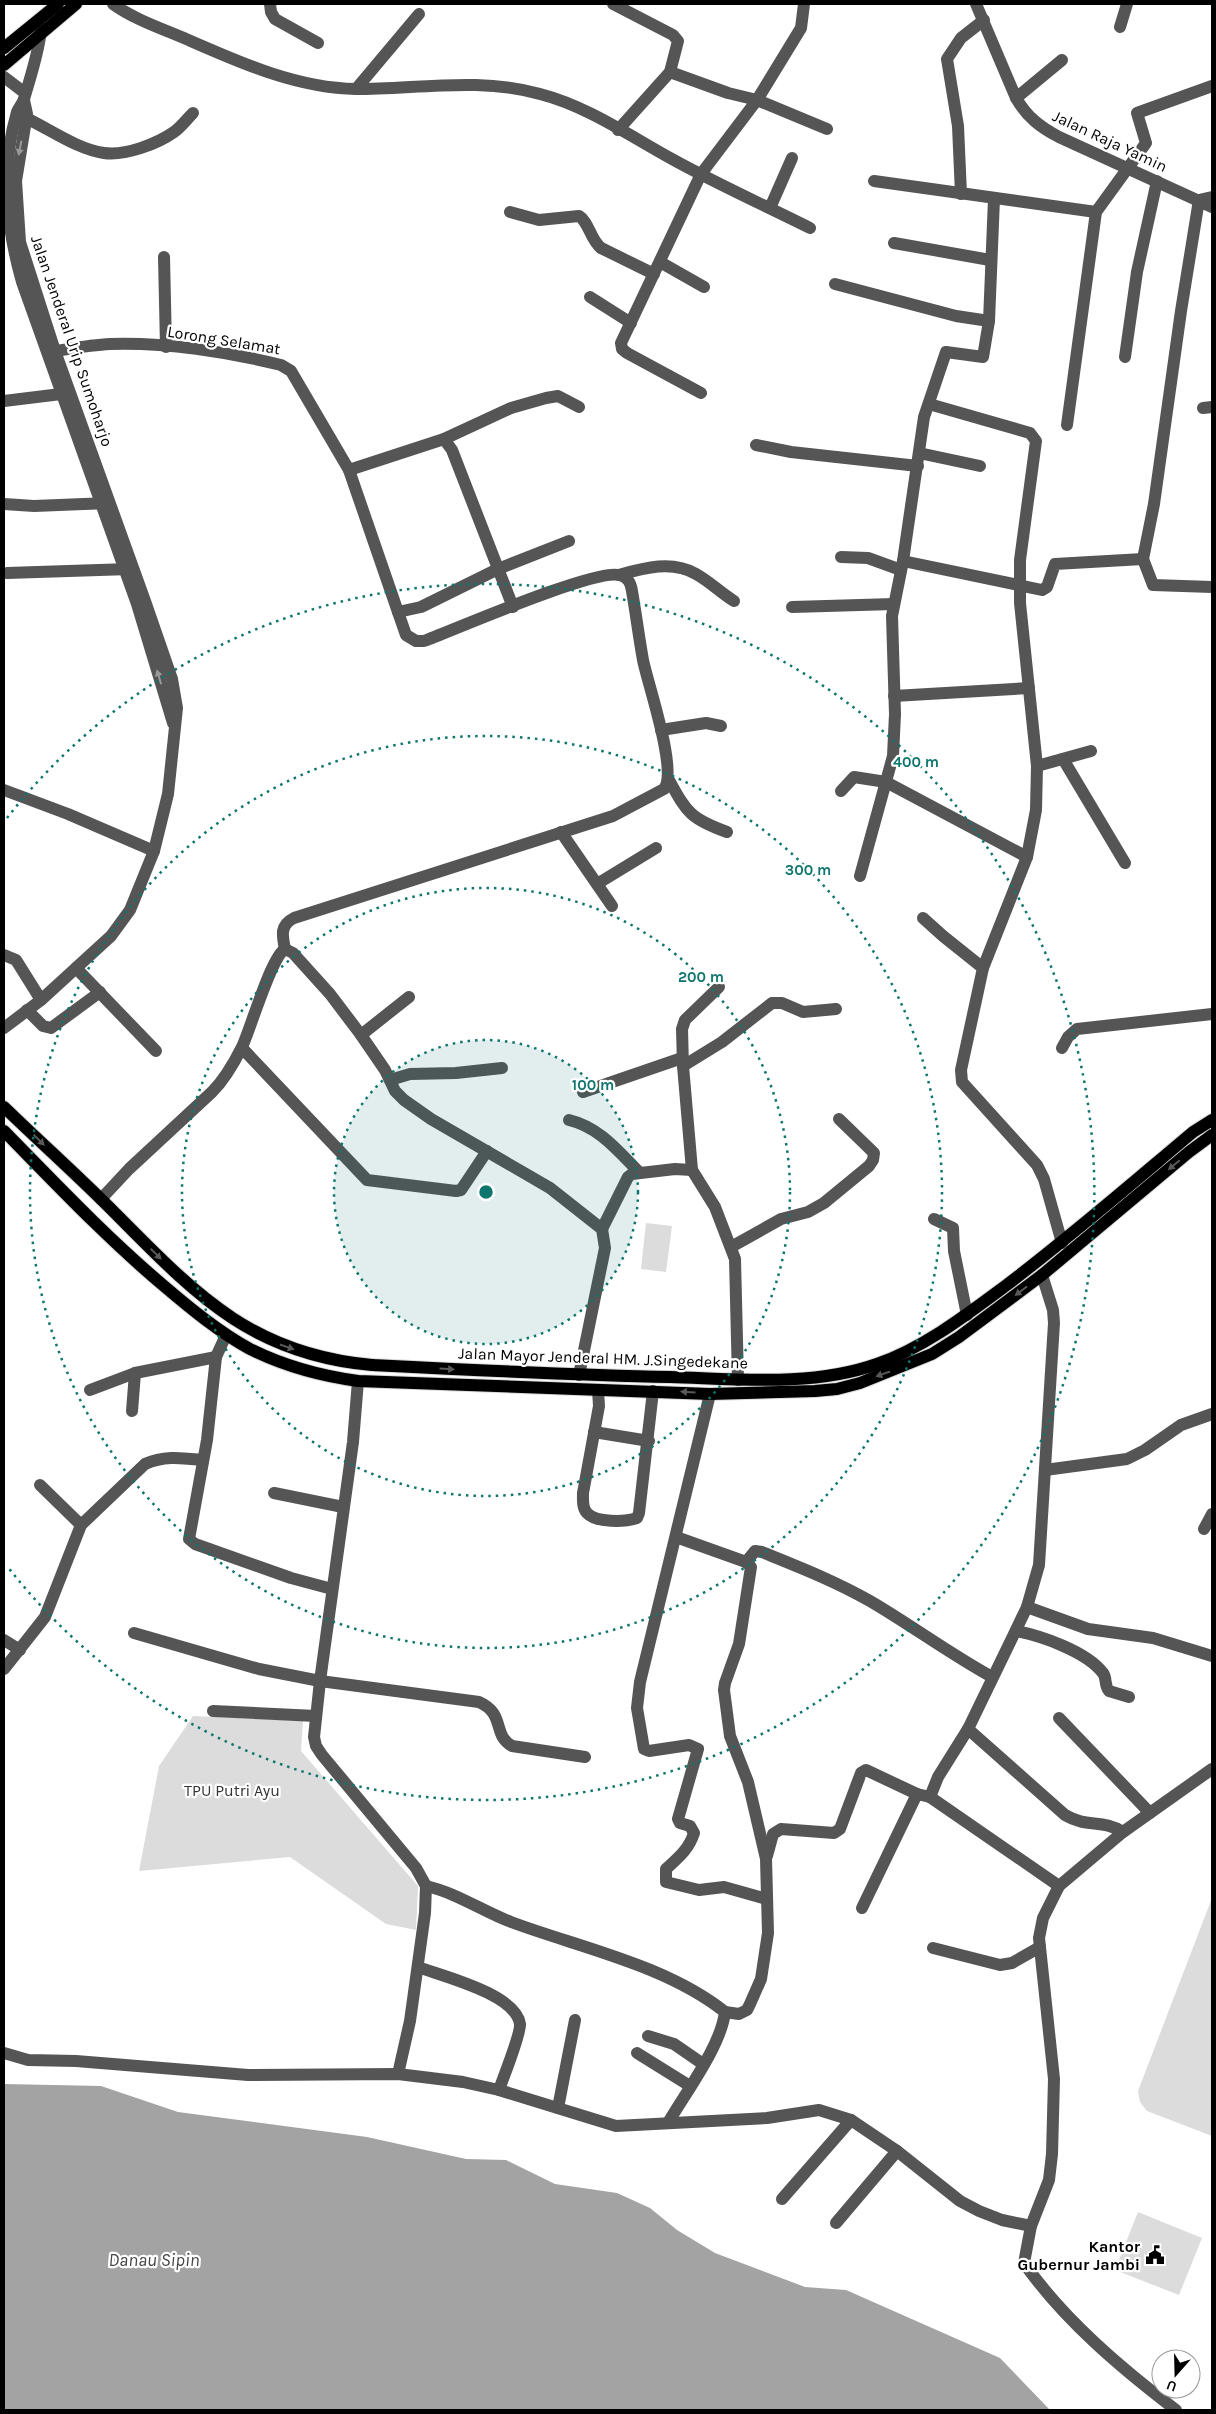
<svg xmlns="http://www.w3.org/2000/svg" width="1216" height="2414" viewBox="0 0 1216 2414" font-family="Karla,sans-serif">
<rect width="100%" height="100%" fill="#fff"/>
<!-- green -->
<g fill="#dcdcdc">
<polygon points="646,1223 672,1226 666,1272 641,1269"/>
<polygon points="193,1716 303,1721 301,1751 418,1886 416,1930 386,1924 290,1857 139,1871 159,1766"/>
<polygon points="1212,1898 1212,2136 1147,2111 1140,2102 1138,2091"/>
<polygon points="1138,2212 1202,2238 1179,2295 1115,2270"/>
</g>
<!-- water -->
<polygon fill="#a3a3a3" points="4,2084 101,2086 178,2112 367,2137 466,2159 506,2160 555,2184 617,2193 650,2208 677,2230 715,2253 805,2287 846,2290 1000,2358 1050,2410 4,2410"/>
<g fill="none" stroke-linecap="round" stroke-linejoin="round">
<!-- major casing -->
<g stroke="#dbdbdb" stroke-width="14">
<g id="major">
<polyline points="4,48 58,4"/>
<polyline points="4,65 76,4"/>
<path d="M 4,1107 C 38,1140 74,1172 108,1206 C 191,1289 247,1354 372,1365 C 472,1370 571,1375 670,1377 C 738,1379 812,1387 877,1364 C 923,1348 965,1316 1004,1287 C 1069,1238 1130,1185 1193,1132 L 1212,1120"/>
<path d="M 4,1131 C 56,1184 107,1238 164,1286 C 191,1309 219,1332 250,1349 C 284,1366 321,1376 358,1381 L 710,1394 L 815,1391 L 837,1389 L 860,1383 L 932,1354 L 959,1337 L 1042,1275 L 1189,1152 L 1212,1135"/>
</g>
</g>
<!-- minor -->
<g stroke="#555" stroke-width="12">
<path d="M 113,4 C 134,19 160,28 184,38 C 239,62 295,88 356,89 C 417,89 481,77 540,94 C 587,106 630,136 672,159 C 717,184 764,205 810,228"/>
<polyline points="270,4 271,12 275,19 318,43"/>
<polyline points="613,4 673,35 678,41 670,72 618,130"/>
<path d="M 976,4 L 1016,98 C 1027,117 1040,127 1059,137 L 1212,207"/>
<polyline points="1120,27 1127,4"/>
<path d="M 41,28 C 40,49 30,78 24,99 C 23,103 19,107 17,112 C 0,170 6,225 22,282 L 137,604 L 173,723"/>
<polyline points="670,72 728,93 757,100 827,129"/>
<polyline points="4,77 25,93"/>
<polyline points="356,89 419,14"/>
<polyline points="1016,98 1062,60"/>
<path d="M 26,118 C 51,130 77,149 104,153 C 125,156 157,144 174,132 C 181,127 187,119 193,113"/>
<polyline points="874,181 1096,212"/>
<polyline points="961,194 958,126 947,59 961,38 984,20"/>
<polyline points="1212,197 1199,200 1181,311 1154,504 1143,559 1153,585 1212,587"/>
<polyline points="770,208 792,158"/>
<path d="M 510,212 L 539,220 L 579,216 C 589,222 590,239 601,248 L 654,274"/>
<polyline points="894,243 990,260"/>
<polyline points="164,257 166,347"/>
<polyline points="660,262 704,287"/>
<polyline points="835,284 956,316 989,321 994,199"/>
<polyline points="590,297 631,323"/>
<path d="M 49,352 C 69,349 90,345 110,344 C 164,342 229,352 281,365 L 291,371 L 349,470 L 444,439 L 511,408 L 546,398 L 558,396 L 579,407"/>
<polyline points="1125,357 1137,272 1157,181"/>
<polyline points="701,393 627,353 622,349 621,343 701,174 757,100 801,28 804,4"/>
<polyline points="4,401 61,394"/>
<polyline points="929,404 1030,433 1036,441 1020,560 1020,603 1037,766 1036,810 1027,857 983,968 961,1070 962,1082 1037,1165 1044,1179 1062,1243"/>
<polyline points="1203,408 1212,407"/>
<polyline points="1067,425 1096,212 1146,143 1137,113 1212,86"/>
<polyline points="444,439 452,450 513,607"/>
<polyline points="756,445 791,452 918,466"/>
<polyline points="919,453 980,466"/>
<polyline points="349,470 398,612 421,607 498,569 569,541"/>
<polyline points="4,504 34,506 109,503"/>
<polyline points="841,557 868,558 901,570"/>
<polyline points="903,561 1042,590 1047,587 1055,564 1143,559"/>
<polyline points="7,573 130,569"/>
<path d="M 619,575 C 644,568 672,560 696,574 C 709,581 721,593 734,601"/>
<polyline points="792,607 894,604"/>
<polyline points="894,696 1029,688"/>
<polyline points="661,730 706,723 721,726"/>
<polyline points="1063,759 1125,863"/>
<polyline points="1037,766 1091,751"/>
<path d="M 669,780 C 687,813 691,819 727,832"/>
<polyline points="4,790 68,814 154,851"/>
<polyline points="841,791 854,777 886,782 1027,857"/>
<polyline points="561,832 612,906"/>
<polyline points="860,876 893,756 895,714 892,616 903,561 924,417 946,352 983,357 989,321"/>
<polyline points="597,884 656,848"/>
<polyline points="923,918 943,936 983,968"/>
<path d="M 285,949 C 282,935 280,925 294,918 L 613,816 L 664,789 C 678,771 648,685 643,660 C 639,638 636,614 632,591 C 631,583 628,577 619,575 C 594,569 456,629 424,641 L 416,641 L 406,635 L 398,612"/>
<polyline points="285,949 293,953 330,994 361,1035 385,1070 395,1091 404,1100 431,1119 550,1188 602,1229 605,1248 579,1375"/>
<polyline points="4,955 16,960 41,1000"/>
<polyline points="76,968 156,1051"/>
<polyline points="719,987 685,1020 682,1029 683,1066 692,1170 715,1207 735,1259 738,1380"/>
<polyline points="27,1010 43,1026 51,1028 100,992"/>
<polyline points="4,1028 41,1000 111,936 130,910 154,851 168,794 177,708 172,679 145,601 55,351 20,242 16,181 27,114 24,100"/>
<polyline points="361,1035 409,997"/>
<polyline points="242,1048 367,1180 456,1191 461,1190 487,1151"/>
<polyline points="1062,1048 1068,1037 1077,1029 1212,1014"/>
<polyline points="683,1066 722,1042 772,1003 782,1003 803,1012 836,1009"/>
<polyline points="390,1080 410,1074 456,1073 502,1068"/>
<polyline points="583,1092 682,1058"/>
<path d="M 569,1120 C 599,1127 618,1151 639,1172"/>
<path d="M 101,1199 L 129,1169 L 212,1092 C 224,1080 234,1063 242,1047 C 251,1028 271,957 285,949"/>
<polyline points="934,1219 953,1228 954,1251 967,1315"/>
<polyline points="602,1229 628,1177 632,1174 675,1169 692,1170"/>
<polyline points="731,1247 781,1219 808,1212 824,1203 869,1166 873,1160 874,1153 839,1119"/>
<polyline points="1042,1275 1053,1310 1054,1323 1039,1565 1027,1607 1014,1634 968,1729 938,1777 930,1797 1059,1886"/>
<polyline points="226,1335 216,1357 207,1440 189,1539 195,1544 291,1578 332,1589"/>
<polyline points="358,1381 353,1442 320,1681 314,1737 316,1746 322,1755 416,1868 426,1886 425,1913 410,2021 398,2074"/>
<polyline points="90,1390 135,1373 216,1357"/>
<path d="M 598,1390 L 599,1406 L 583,1493 C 583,1499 582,1508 587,1513 C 596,1523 625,1522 637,1518 L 639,1513 L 653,1391"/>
<path d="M 710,1394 L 640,1682 L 637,1708 L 644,1749 L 649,1751 L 689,1745 L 698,1749 L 678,1819 L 680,1823 L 690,1826 L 694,1833 C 689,1849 679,1857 666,1869 L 666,1882 L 699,1890 L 724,1887 L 767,1899"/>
<polyline points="132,1411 135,1373"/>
<polyline points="594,1432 649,1441"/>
<polyline points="1045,1470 1127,1459 1145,1450 1181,1425 1212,1414"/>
<polyline points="40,1485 81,1525"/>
<polyline points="274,1493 343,1507"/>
<polyline points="1204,1529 1212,1514"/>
<polyline points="676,1537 746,1562 751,1567 739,1644 725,1683 724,1690 730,1736 748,1782 766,1859 768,1933 761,1979 750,2004 747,2010 739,2014 725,2012"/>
<path d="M 746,1562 L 755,1551 L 762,1552 C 799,1567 835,1581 870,1601 C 911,1625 950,1654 992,1677"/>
<polyline points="1027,1607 1088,1629 1153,1638 1212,1656"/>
<path d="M 1016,1631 C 1041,1636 1086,1651 1103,1673 C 1107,1678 1104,1685 1109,1691 L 1129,1697"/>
<path d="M 134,1633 L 259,1669 L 320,1681 L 479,1702 C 506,1714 492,1735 512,1746 L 585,1757"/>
<polyline points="4,1640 20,1650"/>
<path d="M 4,1669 L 45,1617 L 81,1525 L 145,1464 C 164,1455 183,1458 203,1460"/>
<polyline points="213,1711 316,1716"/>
<polyline points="1059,1718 1150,1813"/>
<path d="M 968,1729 L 1065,1815 C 1087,1828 1102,1819 1123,1832"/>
<polyline points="767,1856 773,1834 781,1829 834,1833 840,1829 861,1773 866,1770 917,1794 930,1797"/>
<path d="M 426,1886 C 457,1893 482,1911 511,1922 C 581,1948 666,1965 725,2012 C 721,2046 686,2092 668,2123"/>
<polyline points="862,1908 917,1794"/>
<polyline points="933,1948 1000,1965 1012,1963 1040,1947"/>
<path d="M 418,1967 C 442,1976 516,1994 520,2024 C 521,2034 503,2078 499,2090"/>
<polyline points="648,2036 674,2044 703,2064"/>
<polyline points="4,2053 28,2060 76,2061 248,2075 398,2074 463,2082 499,2090 616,2126 767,2118 819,2110 851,2120 897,2151 960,2201 979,2211 1002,2220 1031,2226"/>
<polyline points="637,2053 690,2086"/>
<polyline points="558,2108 575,2020"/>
<polyline points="782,2199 851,2120"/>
<polyline points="836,2223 897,2151"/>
<path d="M 1176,2410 C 1121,2368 1064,2320 1024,2263 L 1031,2226 L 1049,2180 L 1052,2154 L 1054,2079 L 1039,1938 L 1043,1918 L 1059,1886 L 1123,1832 L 1212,1769"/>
</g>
<!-- major -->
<use href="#major" stroke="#000" stroke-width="12"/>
</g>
<!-- one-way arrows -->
<defs><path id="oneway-solid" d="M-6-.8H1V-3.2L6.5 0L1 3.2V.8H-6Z" transform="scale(1.25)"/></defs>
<g fill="#999">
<use href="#oneway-solid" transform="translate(20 148) rotate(101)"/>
<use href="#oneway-solid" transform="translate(159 677) rotate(-107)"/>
</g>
<g fill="#595959">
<use href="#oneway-solid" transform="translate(39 1140) rotate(44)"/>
<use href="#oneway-solid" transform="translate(1174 1165) rotate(140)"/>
<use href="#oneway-solid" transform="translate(156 1254) rotate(45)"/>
<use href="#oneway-solid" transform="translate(1021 1291) rotate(143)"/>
<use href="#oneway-solid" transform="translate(287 1347) rotate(19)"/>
<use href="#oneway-solid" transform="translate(447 1369) rotate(3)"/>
<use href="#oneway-solid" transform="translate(883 1374) rotate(161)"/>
<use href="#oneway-solid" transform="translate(688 1392) rotate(-177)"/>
</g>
<!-- distance rings -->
<circle cx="486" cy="1192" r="152" fill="#0f766e" fill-opacity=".12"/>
<g fill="none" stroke="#0f766e" stroke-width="2.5" stroke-dasharray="2.5 5">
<circle cx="486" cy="1192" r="152"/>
<circle cx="486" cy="1192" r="304"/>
<circle cx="486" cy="1192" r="456"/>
<path d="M7 818A608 608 0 1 1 7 1566"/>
</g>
<!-- icons -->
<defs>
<g id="civic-bare" transform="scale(1.5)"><path d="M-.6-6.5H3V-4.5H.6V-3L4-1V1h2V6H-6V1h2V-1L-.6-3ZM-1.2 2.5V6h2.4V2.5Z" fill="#000" stroke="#fff" stroke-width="2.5" paint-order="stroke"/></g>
</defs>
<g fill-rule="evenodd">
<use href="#civic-bare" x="1155" y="2255"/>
</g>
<g text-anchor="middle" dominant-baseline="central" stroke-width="4.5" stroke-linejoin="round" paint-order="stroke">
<!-- street labels -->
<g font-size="16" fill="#000" stroke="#fff">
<text transform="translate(1110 141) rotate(25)">Jalan Raja Yamin</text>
<text transform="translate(224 340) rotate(9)">Lorong Selamat</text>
<text transform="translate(72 341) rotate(71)">Jalan Jenderal Urip Sumoharjo</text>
<text transform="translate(603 1358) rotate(2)">Jalan Mayor Jenderal HM. J.Singedekane</text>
</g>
<!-- park labels -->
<g font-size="16" fill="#333" stroke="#fff">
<text x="232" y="1790">TPU Putri Ayu</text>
</g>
<!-- poi labels -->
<g font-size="16" font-weight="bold" fill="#000" stroke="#fff" text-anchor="end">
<text x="1140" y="2246">Kantor<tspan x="1140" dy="18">Gubernur Jambi</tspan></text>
</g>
<!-- water labels -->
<g font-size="18" font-style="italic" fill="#444" stroke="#fff">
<text x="154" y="2260">Danau Sipin</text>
</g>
</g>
<circle cx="486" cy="1192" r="8" fill="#0f766e" stroke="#fff" stroke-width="2.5"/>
<g font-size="15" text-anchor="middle" font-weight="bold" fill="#0f766e" stroke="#fff" stroke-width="4.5" stroke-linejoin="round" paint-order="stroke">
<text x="916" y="767">400 m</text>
<text x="808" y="875">300 m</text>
<text x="701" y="982">200 m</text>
<text x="593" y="1090">100 m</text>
</g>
<!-- border -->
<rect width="1216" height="2414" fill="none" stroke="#000000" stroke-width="10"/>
<!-- north arrow -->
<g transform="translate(1176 2374) rotate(200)"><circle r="24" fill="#ffffff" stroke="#999999"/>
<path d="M0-4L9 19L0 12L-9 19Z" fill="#000000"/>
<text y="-8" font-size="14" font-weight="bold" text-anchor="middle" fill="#000000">U</text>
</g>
</svg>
